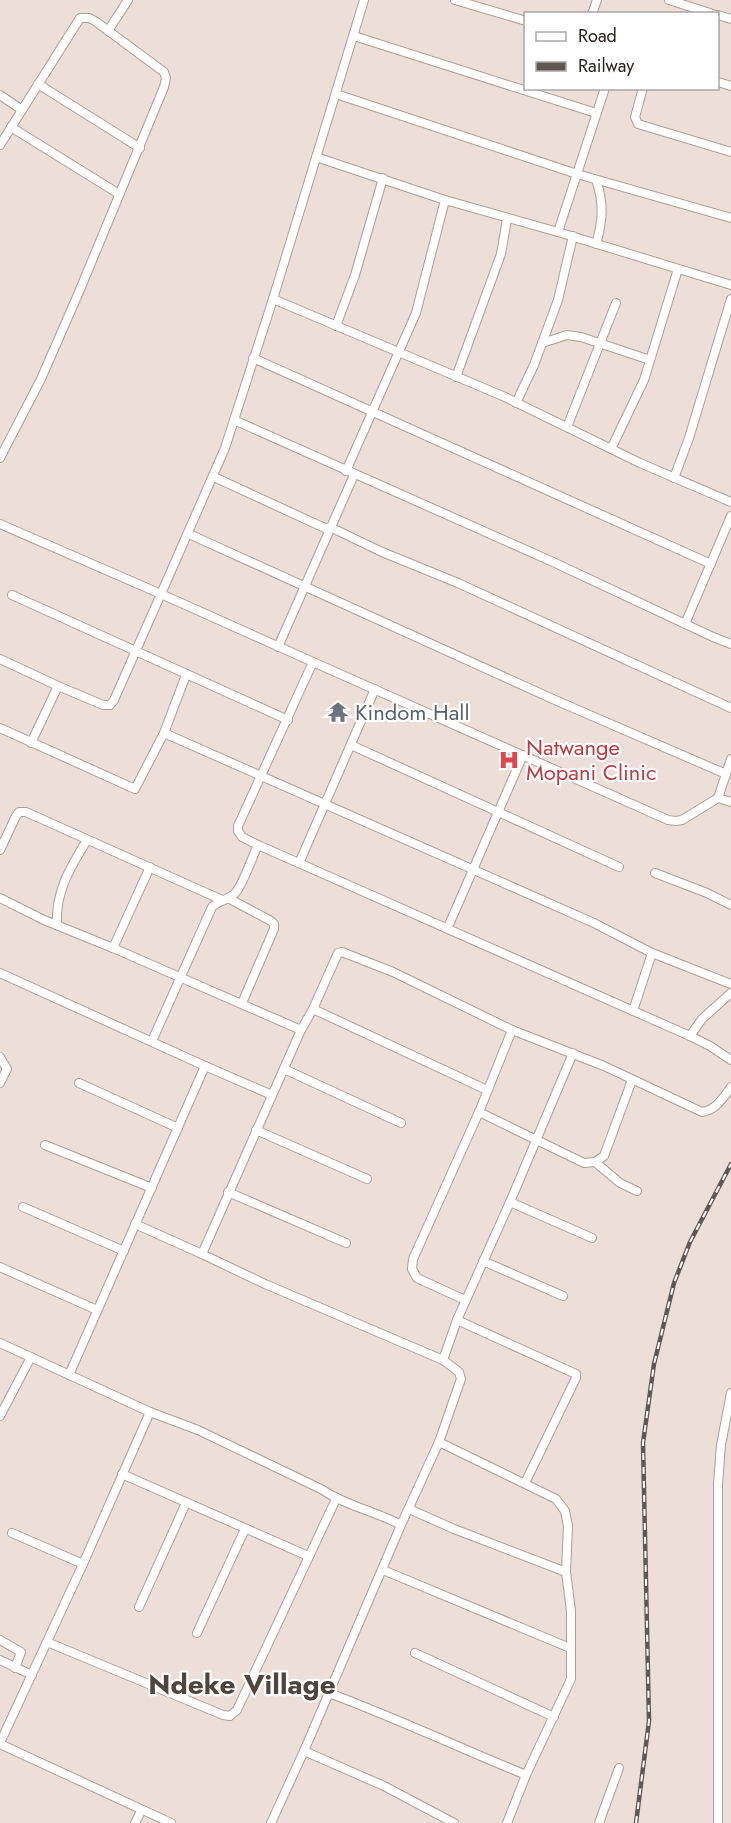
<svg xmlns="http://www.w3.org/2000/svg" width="731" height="1823" viewBox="0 0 731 1823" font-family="Jost,sans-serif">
<rect width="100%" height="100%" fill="#eddfd7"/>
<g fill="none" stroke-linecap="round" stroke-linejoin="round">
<!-- street casing -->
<g stroke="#ac9f98" stroke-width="10">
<g id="street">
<polyline points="364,0 273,299 225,448 161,594 313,662 238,826 238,831 242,837 258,845 690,1036 710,1046 731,1060"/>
<polyline points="455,0 526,21"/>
<polyline points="669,0 713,14"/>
<polyline points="592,14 597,0"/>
<polyline points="718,15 731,19"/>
<polyline points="108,31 128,0"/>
<polyline points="354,36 596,113"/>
<polyline points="718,82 731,86"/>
<polyline points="38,84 140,148"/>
<polyline points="643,88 635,117 638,124 731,152"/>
<polyline points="336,94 577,174 731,218"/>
<polyline points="0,95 22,110"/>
<polyline points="11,127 119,194"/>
<polyline points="0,145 80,18 89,18 95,21 164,72 166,78 164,87 79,292 41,379 0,458"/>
<polyline points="316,157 445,200 558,232 731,285"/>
<polyline points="558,232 605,88"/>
<path d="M 596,244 C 603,221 604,202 596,180"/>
<polyline points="273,299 505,397 640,463 731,502"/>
<polyline points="336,326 355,275 383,178"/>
<polyline points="542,343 567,335 581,337 650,360"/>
<polyline points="253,358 711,564"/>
<polyline points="456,377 501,254 507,219"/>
<polyline points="516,403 534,365 558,300 573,236"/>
<polyline points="234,420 553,562 713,637 731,644"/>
<polyline points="567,427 616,303"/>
<polyline points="611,449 644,380 678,269"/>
<polyline points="346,471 416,313 445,200"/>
<polyline points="214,477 329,530"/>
<polyline points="674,478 689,438 731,299"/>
<polyline points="0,524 161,594 114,700 110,705 103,705 58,686 0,659"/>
<polyline points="330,527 382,552 458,583 731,708"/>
<polyline points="189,534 555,700 726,774"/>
<polyline points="12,595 288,720"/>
<polyline points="685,624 731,516"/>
<polyline points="278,647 354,475"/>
<polyline points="313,662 668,820 676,821 682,820 718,798 731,802"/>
<polyline points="0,728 135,789 164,733 186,675"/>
<polyline points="164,733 594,923 652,953 731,984"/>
<polyline points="31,743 58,686"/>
<polyline points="351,745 619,867"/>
<polyline points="718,798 731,759"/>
<polyline points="0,850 16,816 19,812 26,812 222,900"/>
<polyline points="300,861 375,689"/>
<polyline points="655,873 707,893 731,905"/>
<polyline points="0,898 44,920 113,948 301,1030"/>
<polyline points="228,898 271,921 274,924 274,929 242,1003"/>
<path d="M 57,925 C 55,892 70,868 87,840"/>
<polyline points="448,927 523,755"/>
<polyline points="113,948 150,867"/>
<polyline points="0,973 205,1066 69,1375"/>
<polyline points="313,1009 487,1090"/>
<polyline points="633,1011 652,953"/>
<polyline points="690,1036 702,1019 731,993"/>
<path d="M 152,1041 L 212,907 C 219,900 230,900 236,892 C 244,882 252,857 258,845"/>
<polyline points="0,1057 7,1069 0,1083"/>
<polyline points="205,1066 272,1095"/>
<polyline points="284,1069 401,1123"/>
<polyline points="79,1083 178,1128"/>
<polyline points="479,1112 584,1163 595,1162 604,1156 632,1080"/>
<polyline points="256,1130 367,1179"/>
<polyline points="45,1145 152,1188"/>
<polyline points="595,1162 620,1183 637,1191"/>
<polyline points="228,1192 346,1243"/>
<polyline points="510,1202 592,1238"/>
<polyline points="23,1207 124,1251"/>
<polyline points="135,1224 202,1254 265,1284 443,1360 459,1372 461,1379 439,1442 401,1525 304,1751 271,1823"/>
<path d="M 202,1254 L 301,1030 L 313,1009 L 338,953 L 342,952 L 393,972 L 512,1030 L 604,1066 L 702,1112 C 716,1110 723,1098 731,1087"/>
<polyline points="483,1261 563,1296"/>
<polyline points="0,1267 97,1310"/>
<polyline points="465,1300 417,1278 412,1269 413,1259 479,1112 512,1030"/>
<polyline points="457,1320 576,1374 576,1378 525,1483"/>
<path d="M 0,1343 L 150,1412 L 198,1430 L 321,1489 C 346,1506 375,1511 401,1525"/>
<polyline points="443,1360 457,1320 510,1202 573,1053"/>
<polyline points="0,1416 31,1357"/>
<polyline points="439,1442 556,1499 565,1511 568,1526 566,1572 571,1611 571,1679 526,1775 507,1823"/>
<polyline points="122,1474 308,1556"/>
<polyline points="409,1509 454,1529 566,1572"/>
<polyline points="12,1533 83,1564"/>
<polyline points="383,1570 570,1648"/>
<polyline points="139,1607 186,1503"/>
<polyline points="197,1633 245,1529"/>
<polyline points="0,1640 21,1652 15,1668"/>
<polyline points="47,1642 223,1715 230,1716 237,1710 336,1499"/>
<polyline points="415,1653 554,1717"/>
<polyline points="0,1660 32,1675"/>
<path d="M 329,1693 C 396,1718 460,1748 526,1775"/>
<polyline points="0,1743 83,1564 150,1412"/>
<polyline points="0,1744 171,1823"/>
<polyline points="304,1751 384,1786 454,1823"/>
<polyline points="135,1823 141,1811"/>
<polyline points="599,1823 619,1768"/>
<polyline points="718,1823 718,1484 721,1445 731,1393"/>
</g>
</g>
<!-- street -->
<use href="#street" stroke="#fff" stroke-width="8"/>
<!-- rail casing -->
<g stroke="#5f5753" stroke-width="4.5">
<polyline id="rail" points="636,1823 649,1721 643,1443 654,1364 674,1283 690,1242 731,1164"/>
</g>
<!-- rail -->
<use href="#rail" stroke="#fff" stroke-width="2" stroke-dasharray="7" stroke-linecap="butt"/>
</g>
<!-- icons -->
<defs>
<g id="temple-bare" transform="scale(1.62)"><path d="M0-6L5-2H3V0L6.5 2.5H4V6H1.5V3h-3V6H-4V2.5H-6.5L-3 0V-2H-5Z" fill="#6b7280" stroke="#fff" stroke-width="2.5" paint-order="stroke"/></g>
<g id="hospital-bare" transform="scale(1.62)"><path d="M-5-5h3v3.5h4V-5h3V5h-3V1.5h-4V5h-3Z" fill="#e0444e" stroke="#fff" stroke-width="2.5" paint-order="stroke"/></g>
</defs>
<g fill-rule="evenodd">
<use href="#temple-bare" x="338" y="712"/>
<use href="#hospital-bare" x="509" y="760"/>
</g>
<g text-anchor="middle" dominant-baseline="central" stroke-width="4.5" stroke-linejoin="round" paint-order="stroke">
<!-- worship labels -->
<g font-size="22" fill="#5b616d" stroke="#fff" text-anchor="start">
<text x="355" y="712">Kindom Hall</text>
</g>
<!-- health labels -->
<g font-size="22" fill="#be3a42" stroke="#fff" text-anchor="start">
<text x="526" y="747">Natwange<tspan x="526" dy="25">Mopani Clinic</tspan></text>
</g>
<!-- district labels -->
<g font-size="28" font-weight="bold" fill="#50443f" stroke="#fff">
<text x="242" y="1684">Ndeke Village</text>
</g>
</g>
<!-- legend -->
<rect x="524" y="12" width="195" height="78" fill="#ffffff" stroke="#a9a7a6" stroke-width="1.5"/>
<rect x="536" y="32" width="30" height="9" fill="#ffffff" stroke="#a9a7a6" stroke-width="1.5"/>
<text x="578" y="42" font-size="18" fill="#282320">Road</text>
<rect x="536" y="62" width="30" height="9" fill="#5f5753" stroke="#a9a7a6" stroke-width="1.5"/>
<text x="578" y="72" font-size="18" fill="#282320">Railway</text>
</svg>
